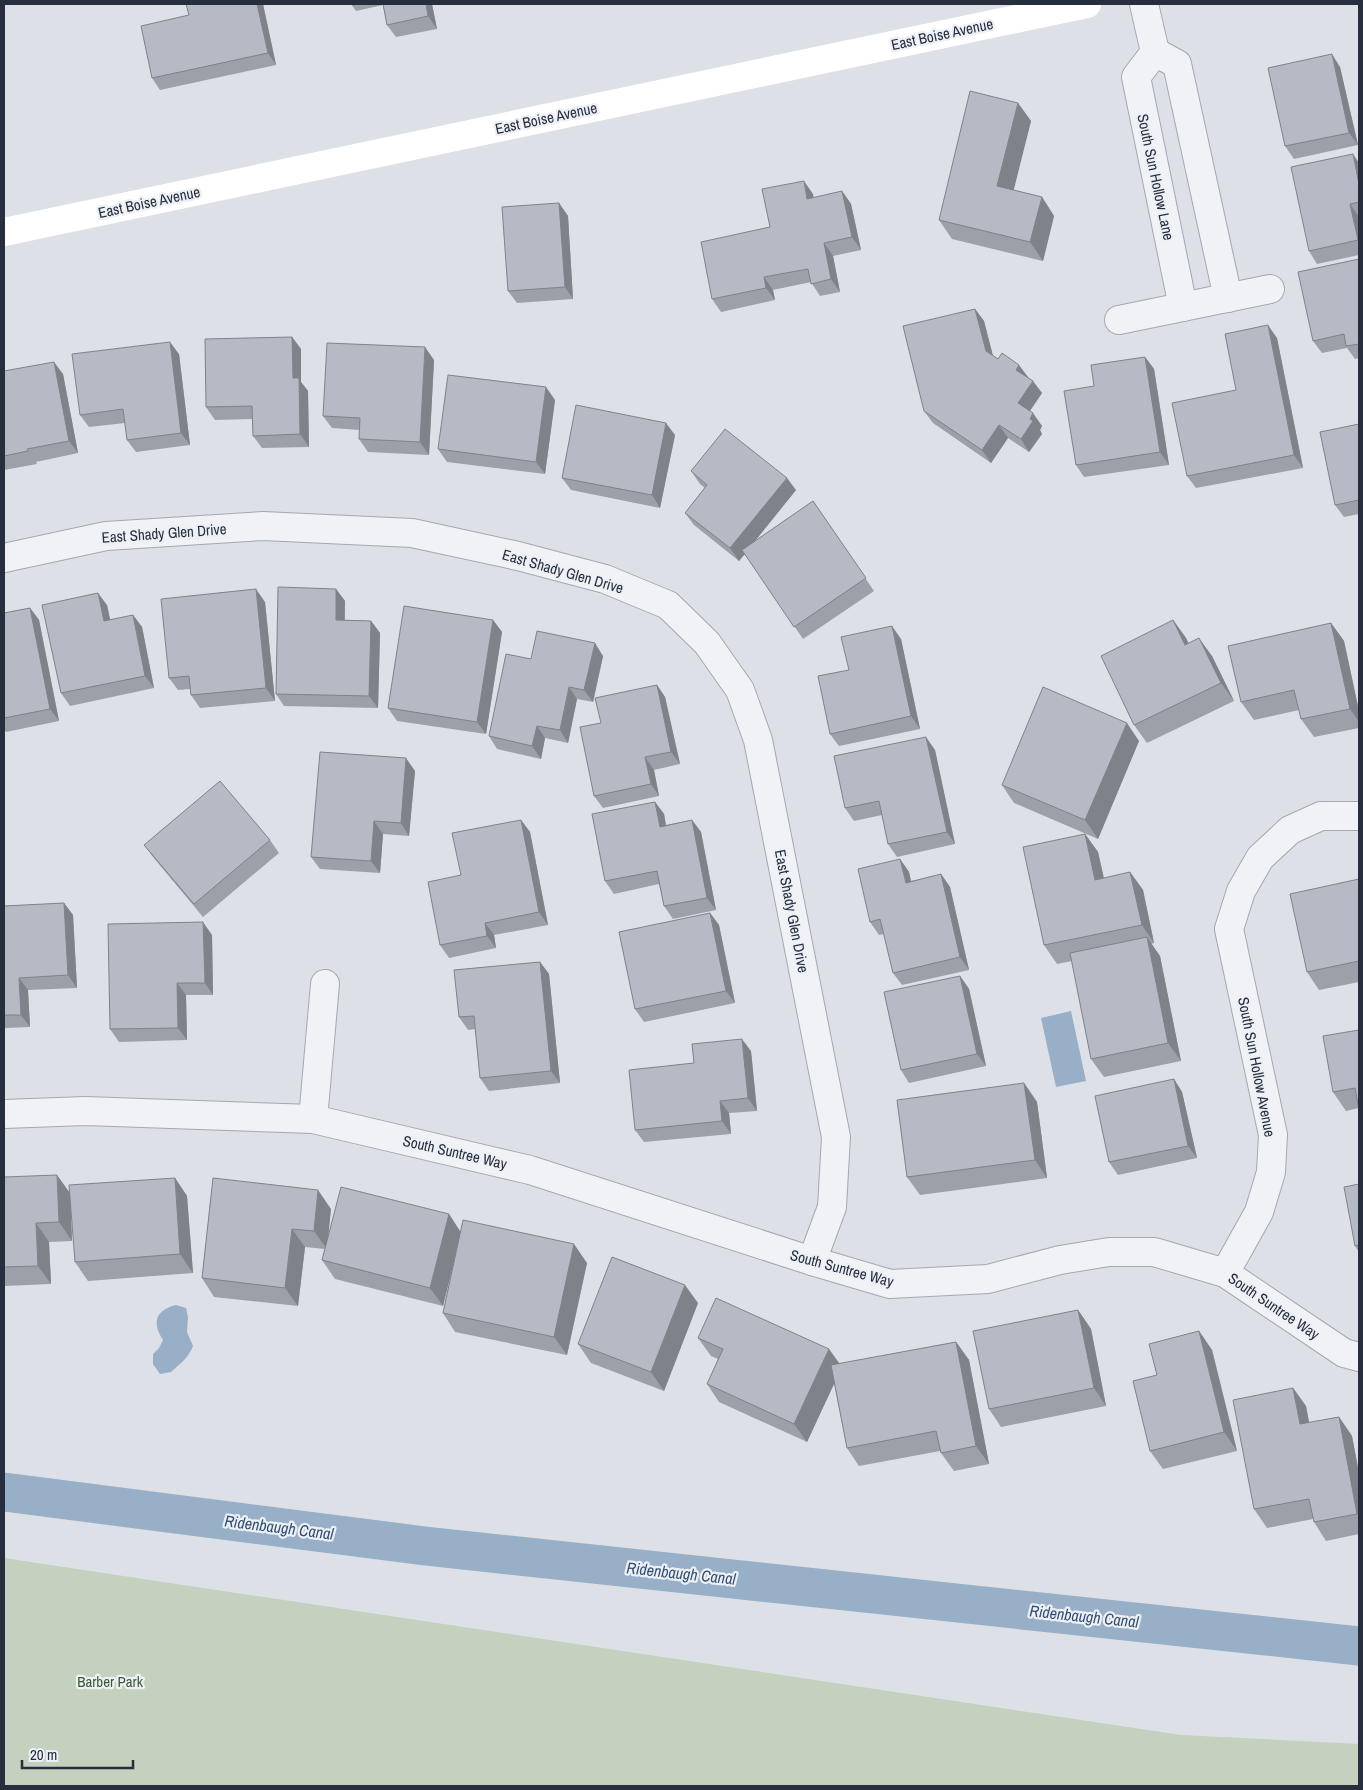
<svg xmlns="http://www.w3.org/2000/svg" width="1363" height="1790" viewBox="0 0 1363 1790" font-family="'Archivo Narrow',sans-serif">
<rect width="100%" height="100%" fill="#dde1e7"/>
<!-- green -->
<polygon fill="#c3d1be" points="4,1558 1181,1735 1359,1744 1359,1786 4,1786"/>
<!-- water -->
<g fill="#98afc8">
<polygon points="1071,1011 1086,1081 1056,1087 1041,1018"/>
<path d="M 176,1305 L 186,1308 L 188,1317 L 187,1332 L 193,1346 C 189,1357 180,1364 171,1372 L 160,1374 L 153,1364 L 153,1354 L 159,1348 L 163,1340 C 152,1323 155,1310 176,1305 Z"/>
</g>
<g fill="none" stroke-linecap="round" stroke-linejoin="round">
<!-- canal -->
<polyline stroke="#98afc8" stroke-width="39" points="4,1492 425,1546 1359,1646"/>
<!-- street casing -->
<g stroke="#a3a8b1" stroke-width="30">
<g id="street">
<polyline points="1144,4 1155,52"/>
<polyline points="1183,307 1136,77 1155,52 1177,64 1228,298"/>
<polyline points="1119,320 1270,289"/>
<polyline points="4,558 106,536 263,526 412,533 518,556 605,579 668,605 707,643 740,690 758,740 836,1137 832,1207 812,1261"/>
<polyline points="4,1114 85,1111 313,1119 530,1170 812,1261 890,1284 988,1279 1060,1260 1109,1252 1154,1252 1225,1273 1344,1353 1359,1357"/>
<polyline points="313,1119 325,984"/>
<polyline points="1225,1273 1259,1212 1271,1172 1273,1135 1229,929 1241,891 1260,858 1290,830 1321,816 1359,816"/>
</g>
</g>
<!-- street -->
<use href="#street" stroke="#f0f2f6" stroke-width="28"/>
<!-- secondary -->
<polyline stroke="#fff" stroke-width="28" points="4,232 1087,4"/>
</g>
<!-- wall -->
<g fill="#9ca0a9">
<polygon points="263,4 276,65 160,90 152,78 189,15"/>
<polygon points="351,4 432,4 437,29 396,37 387,25 383,5 356,11"/>
<polygon points="1340,67 1358,145 1294,159 1285,146"/>
<polygon points="1018,103 1031,121 1013,190 1042,197 1054,216 1043,261 952,239 939,220"/>
<polygon points="1359,163 1359,255 1317,264 1309,251"/>
<polygon points="842,191 851,204 861,250 833,256 840,292 820,296 811,282 773,290 775,300 721,312 712,299 770,227 813,194 813,198"/>
<polygon points="559,203 568,216 573,299 517,303 508,291"/>
<polygon points="1359,259 1359,358 1355,359 1347,348 1322,353 1313,341"/>
<polygon points="975,309 984,321 993,356 1028,377 1042,393 1030,411 1042,426 1040,430 1042,434 1029,452 1008,438 991,463 933,423 924,411"/>
<polygon points="292,337 301,349 301,382 308,391 309,447 262,448 253,436 252,419 215,420 206,407"/>
<polygon points="1277,338 1303,468 1196,488 1187,476 1236,390"/>
<polygon points="179,354 190,445 136,452 127,440 125,423 89,427 80,415"/>
<polygon points="1145,357 1154,369 1169,465 1084,477 1076,465 1094,386"/>
<polygon points="434,360 429,455 368,452 359,439 360,430 332,428 323,416"/>
<polygon points="4,371 63,374 78,453 36,462 37,464 4,470"/>
<polygon points="555,400 545,474 447,462 438,449"/>
<polygon points="1359,424 1359,514 1344,517 1335,505"/>
<polygon points="675,435 660,508 571,490 562,478"/>
<polygon points="691,471 796,490 755,541 813,501 874,591 803,639 745,554 739,561 694,525 685,513 705,488 700,484"/>
<polygon points="336,589 345,601 345,620 371,621 380,633 378,708 284,706 276,694"/>
<polygon points="265,602 275,701 200,708 191,695 190,689 178,690 169,678"/>
<polygon points="107,605 110,620 133,615 142,627 154,688 70,706 61,693"/>
<polygon points="30,608 39,620 59,721 6,732 4,729 4,613"/>
<polygon points="493,620 502,632 486,734 397,721 388,708"/>
<polygon points="1173,620 1186,638 1188,643 1212,656 1234,701 1147,743 1134,725"/>
<polygon points="1331,623 1344,641 1359,711 1359,728 1314,737 1301,719 1299,710 1254,720 1241,702"/>
<polygon points="901,639 920,729 839,746 830,734 849,670"/>
<polygon points="603,656 593,702 577,699 568,743 545,738 541,759 497,749 489,736 531,659"/>
<polygon points="657,685 665,697 680,764 654,770 659,796 603,808 594,796 601,723"/>
<polygon points="1139,741 1098,839 1014,803 1002,785"/>
<polygon points="935,750 955,844 897,857 888,844 882,815 854,821 845,808"/>
<polygon points="415,771 409,836 383,834 380,873 320,869 311,857"/>
<polygon points="655,802 664,814 666,825 692,820 701,832 716,910 673,919 664,906 659,884 614,894 605,881"/>
<polygon points="521,820 530,832 548,925 494,935 496,948 449,958 440,945 461,875"/>
<polygon points="1085,834 1098,852 1104,878 1130,872 1143,890 1154,943 1151,944 1160,956 1181,1061 1104,1077 1091,1059 1072,961 1057,964 1044,945"/>
<polygon points="270,840 279,853 203,917 153,857 144,845"/>
<polygon points="900,859 909,872 911,881 941,874 950,887 969,970 902,985 893,973 884,934 879,935 870,922"/>
<polygon points="1359,879 1359,982 1319,990 1307,972"/>
<polygon points="64,903 73,915 77,988 28,990 30,1027 4,1028 4,906"/>
<polygon points="710,913 719,925 735,1003 644,1022 635,1009"/>
<polygon points="212,935 213,995 186,995 187,1040 119,1042 110,1029"/>
<polygon points="540,962 549,974 560,1083 489,1091 480,1078 475,1029 468,1030 459,1017"/>
<polygon points="960,976 969,989 986,1066 909,1083 901,1070"/>
<polygon points="1359,1030 1359,1108 1346,1111 1333,1092"/>
<polygon points="751,1051 757,1111 729,1113 731,1134 644,1142 635,1130 694,1063"/>
<polygon points="1174,1079 1182,1092 1197,1158 1118,1175 1109,1162"/>
<polygon points="1024,1083 1037,1102 1047,1178 920,1195 907,1177"/>
<polygon points="4,1177 70,1193 72,1241 49,1242 51,1284 4,1286"/>
<polygon points="175,1178 187,1196 193,1273 88,1281 75,1262"/>
<polygon points="213,1178 331,1209 328,1235 449,1214 460,1231 587,1263 567,1355 455,1332 443,1313 452,1268 443,1306 335,1279 322,1260 325,1249 305,1247 298,1306 214,1297 202,1278"/>
<polygon points="1359,1184 1359,1252 1355,1246"/>
<polygon points="698,1303 664,1391 591,1363 578,1344"/>
<polygon points="1078,1310 1091,1329 1106,1406 1001,1427 989,1409"/>
<polygon points="1199,1331 1212,1350 1237,1451 1163,1469 1150,1451 1157,1375"/>
<polygon points="698,1338 839,1364 956,1342 969,1360 989,1464 954,1471 941,1453 940,1451 859,1466 847,1448 834,1383 807,1442 719,1402 707,1384 718,1359 711,1356"/>
<polygon points="1293,1388 1306,1406 1309,1423 1339,1417 1352,1436 1359,1473 1359,1534 1326,1541 1314,1522 1313,1519 1267,1528 1254,1509"/>
</g>
<!-- shaded-wall -->
<g fill="#7f8289">
<polygon points="257,4 263,4 276,65 268,53"/>
<polygon points="426,4 432,4 437,29 428,16"/>
<polygon points="1332,54 1340,67 1358,145 1349,133"/>
<polygon points="1018,103 1031,121 1010,205 997,186"/>
<polygon points="1353,154 1359,163 1359,184"/>
<polygon points="804,181 813,194 816,211 807,199"/>
<polygon points="842,191 851,204 861,250 852,237"/>
<polygon points="1042,197 1054,216 1043,261 1030,242"/>
<polygon points="559,203 568,216 573,299 565,287"/>
<polygon points="1350,204 1359,217 1359,242 1358,240"/>
<polygon points="824,243 833,256 840,292 831,279"/>
<polygon points="764,277 773,290 775,300 766,288"/>
<polygon points="975,309 984,321 995,364 986,351"/>
<polygon points="1268,325 1277,338 1303,468 1294,455"/>
<polygon points="292,337 301,349 301,382 308,391 309,447 300,434 293,378"/>
<polygon points="170,342 179,354 190,445 181,433"/>
<polygon points="425,347 434,360 429,455 420,442"/>
<polygon points="1145,357 1154,369 1169,465 1160,452"/>
<polygon points="54,362 63,374 78,453 69,441"/>
<polygon points="1019,365 1028,377 1025,382 1016,370"/>
<polygon points="1033,381 1042,393 1027,415 1018,403"/>
<polygon points="546,387 555,400 545,474 536,462"/>
<polygon points="1033,413 1042,426 1040,430 1042,434 1029,452 1021,439"/>
<polygon points="666,423 675,435 660,508 652,495"/>
<polygon points="999,425 1008,438 991,463 982,450"/>
<polygon points="787,478 796,490 739,561 730,548"/>
<polygon points="256,589 265,602 275,701 266,688"/>
<polygon points="336,589 345,601 344,633 336,620"/>
<polygon points="98,593 107,605 113,633 104,621"/>
<polygon points="30,608 39,620 59,721 50,709"/>
<polygon points="133,615 142,627 154,688 145,676"/>
<polygon points="493,620 502,632 486,734 477,722"/>
<polygon points="1173,620 1186,638 1198,663 1185,645"/>
<polygon points="371,621 380,633 378,708 369,696"/>
<polygon points="1331,623 1344,641 1359,711 1359,722 1350,709"/>
<polygon points="892,626 901,639 920,729 911,716"/>
<polygon points="1199,638 1212,656 1234,701 1221,683"/>
<polygon points="595,643 603,656 593,702 584,690"/>
<polygon points="657,685 665,697 680,764 671,752"/>
<polygon points="569,687 577,699 568,743 560,730"/>
<polygon points="1127,723 1139,741 1098,839 1085,820"/>
<polygon points="537,726 545,738 541,759 532,746"/>
<polygon points="926,737 935,750 955,844 947,832"/>
<polygon points="645,757 654,770 659,796 651,784"/>
<polygon points="406,758 415,771 409,836 401,823"/>
<polygon points="655,802 664,814 668,839 660,827"/>
<polygon points="521,820 530,832 548,925 539,912"/>
<polygon points="692,820 701,832 716,910 707,898"/>
<polygon points="374,821 383,834 380,873 371,861"/>
<polygon points="1085,834 1098,852 1108,898 1095,880"/>
<polygon points="900,859 909,872 914,895 906,883"/>
<polygon points="1130,872 1143,890 1154,943 1142,925"/>
<polygon points="941,874 950,887 969,970 960,957"/>
<polygon points="64,903 73,915 77,988 68,975"/>
<polygon points="710,913 719,925 735,1003 726,991"/>
<polygon points="203,922 212,935 213,995 205,983"/>
<polygon points="485,923 494,935 496,948 487,936"/>
<polygon points="1147,937 1160,956 1181,1061 1168,1043"/>
<polygon points="540,962 549,974 560,1083 551,1071"/>
<polygon points="960,976 969,989 986,1066 977,1054"/>
<polygon points="19,978 28,990 30,1027 21,1015"/>
<polygon points="177,983 186,995 187,1040 178,1028"/>
<polygon points="742,1039 751,1051 757,1111 748,1098"/>
<polygon points="1174,1079 1182,1092 1197,1158 1188,1146"/>
<polygon points="1024,1083 1037,1102 1047,1178 1035,1160"/>
<polygon points="720,1101 729,1113 731,1134 722,1121"/>
<polygon points="57,1175 70,1193 72,1241 59,1222"/>
<polygon points="175,1178 187,1196 193,1273 180,1254"/>
<polygon points="318,1190 331,1209 327,1249 314,1231"/>
<polygon points="449,1214 461,1233 443,1306 430,1288"/>
<polygon points="36,1223 49,1242 51,1284 38,1266"/>
<polygon points="292,1229 305,1247 298,1306 285,1288"/>
<polygon points="574,1244 587,1263 567,1355 554,1337"/>
<polygon points="685,1285 698,1303 664,1391 651,1372"/>
<polygon points="1078,1310 1091,1329 1106,1406 1094,1388"/>
<polygon points="1199,1331 1212,1350 1237,1451 1224,1432"/>
<polygon points="956,1342 969,1360 989,1464 976,1446"/>
<polygon points="829,1349 842,1367 807,1442 794,1424"/>
<polygon points="1293,1388 1306,1406 1313,1443 1300,1424"/>
<polygon points="1339,1417 1352,1436 1359,1473 1359,1516 1357,1514"/>
</g>
<!-- building -->
<g fill="#b5bac4" stroke="#7f8289">
<polygon points="186,4 257,4 268,53 152,78 141,26 189,15"/>
<polygon points="383,4 426,4 428,16 387,25"/>
<polygon points="1332,54 1349,133 1285,146 1268,68"/>
<polygon points="970,91 1018,103 997,186 1042,197 1030,242 939,220"/>
<polygon points="1353,154 1359,184 1359,202 1350,204 1358,240 1309,251 1291,167"/>
<polygon points="804,181 807,199 842,191 852,237 824,243 831,279 811,284 808,269 764,277 766,288 712,299 701,242 770,227 762,189"/>
<polygon points="559,203 565,287 508,291 502,207"/>
<polygon points="1359,259 1359,344 1346,346 1344,334 1313,341 1298,272"/>
<polygon points="975,309 986,351 998,359 1002,353 1019,365 1016,370 1033,381 1018,403 1033,413 1030,419 1033,421 1021,439 999,425 982,450 924,411 903,326"/>
<polygon points="1268,325 1294,455 1187,476 1172,403 1236,390 1225,334"/>
<polygon points="292,337 293,378 299,378 300,434 253,436 252,406 206,407 205,339"/>
<polygon points="170,342 181,433 127,440 123,409 80,415 72,354"/>
<polygon points="327,343 425,347 420,442 359,439 360,418 323,416"/>
<polygon points="1145,357 1160,452 1076,465 1064,391 1094,386 1091,365"/>
<polygon points="54,362 69,441 27,449 28,451 4,456 4,371"/>
<polygon points="448,375 546,387 536,462 438,449"/>
<polygon points="576,405 666,423 652,495 562,478"/>
<polygon points="1359,424 1359,500 1335,505 1320,432"/>
<polygon points="725,429 787,478 730,548 685,513 707,485 691,471"/>
<polygon points="813,501 866,578 794,627 742,550"/>
<polygon points="278,587 336,589 336,620 371,621 369,696 276,694"/>
<polygon points="256,589 266,688 191,695 189,676 169,678 161,599"/>
<polygon points="98,593 104,621 133,615 145,676 61,693 42,605"/>
<polygon points="404,606 493,620 477,722 388,708"/>
<polygon points="30,608 50,709 4,718 4,613"/>
<polygon points="1173,620 1185,645 1199,638 1221,683 1134,725 1101,656"/>
<polygon points="1331,623 1350,709 1301,719 1294,690 1241,702 1228,646"/>
<polygon points="892,626 911,716 830,734 818,676 849,670 841,637"/>
<polygon points="537,631 595,643 584,690 569,687 560,730 537,726 532,746 489,736 506,654 531,659"/>
<polygon points="657,685 671,752 645,757 651,784 594,796 580,727 601,723 595,698"/>
<polygon points="1043,687 1127,723 1085,820 1002,785"/>
<polygon points="926,737 947,832 888,844 879,801 845,808 834,756"/>
<polygon points="320,752 406,758 401,823 374,821 371,861 311,857"/>
<polygon points="220,781 270,840 194,904 144,845"/>
<polygon points="655,802 660,827 692,820 707,898 664,906 657,871 605,881 592,814"/>
<polygon points="521,820 539,912 485,923 487,936 440,945 428,882 461,875 452,833"/>
<polygon points="1085,834 1095,880 1130,872 1142,925 1044,945 1023,847"/>
<polygon points="900,859 906,883 941,874 960,957 893,973 880,919 870,922 858,869"/>
<polygon points="1359,879 1359,961 1307,972 1290,894"/>
<polygon points="64,903 68,975 19,978 21,1015 4,1015 4,906"/>
<polygon points="710,913 726,991 635,1009 619,932"/>
<polygon points="203,922 205,983 177,983 178,1028 110,1029 108,924"/>
<polygon points="1147,937 1168,1043 1091,1059 1070,953"/>
<polygon points="540,962 551,1071 480,1078 474,1016 459,1017 454,970"/>
<polygon points="960,976 977,1054 901,1070 884,992"/>
<polygon points="1359,1030 1359,1110 1355,1088 1333,1092 1323,1036"/>
<polygon points="742,1039 748,1098 720,1101 722,1121 635,1130 629,1070 694,1063 692,1044"/>
<polygon points="1174,1079 1188,1146 1109,1162 1095,1096"/>
<polygon points="1024,1083 1035,1160 907,1177 897,1100"/>
<polygon points="57,1175 59,1222 36,1223 38,1266 4,1267 4,1177"/>
<polygon points="175,1178 180,1254 75,1262 69,1185"/>
<polygon points="213,1178 318,1190 314,1231 292,1229 285,1288 202,1278"/>
<polygon points="1359,1184 1359,1245 1355,1246 1344,1187"/>
<polygon points="341,1187 449,1214 430,1288 322,1260"/>
<polygon points="463,1220 574,1244 554,1337 443,1313"/>
<polygon points="612,1257 685,1285 651,1372 578,1344"/>
<polygon points="716,1298 829,1349 794,1424 707,1384 723,1349 698,1338"/>
<polygon points="1078,1310 1094,1388 989,1409 973,1331"/>
<polygon points="1199,1331 1224,1432 1150,1451 1133,1381 1157,1375 1149,1344"/>
<polygon points="956,1342 976,1446 941,1453 936,1431 847,1448 831,1365"/>
<polygon points="1293,1388 1300,1424 1339,1417 1357,1514 1314,1522 1309,1499 1254,1509 1233,1400"/>
</g>
<g text-anchor="middle" dominant-baseline="central" stroke-width="4.5" stroke-linejoin="round" paint-order="stroke">
<!-- street labels -->
<g font-size="15" fill="#272f3e" stroke="#edf0f5">
<text transform="translate(942 34) rotate(-12)">East Boise Avenue</text>
<text transform="translate(546 118) rotate(-12)">East Boise Avenue</text>
<text transform="translate(1156 177) rotate(78)">South Sun Hollow Lane</text>
<text transform="translate(149 202) rotate(-12)">East Boise Avenue</text>
<text transform="translate(164 533) rotate(-4)">East Shady Glen Drive</text>
<text transform="translate(563 571) rotate(16)">East Shady Glen Drive</text>
<text transform="translate(792 911) rotate(79)">East Shady Glen Drive</text>
<text transform="translate(1257 1067) rotate(79)">South Sun Hollow Avenue</text>
<text transform="translate(455 1152) rotate(13)">South Suntree Way</text>
<text transform="translate(842 1268) rotate(15)">South Suntree Way</text>
<text transform="translate(1274 1306) rotate(34)">South Suntree Way</text>
</g>
<!-- park labels -->
<g font-size="15" fill="#3b5a34" stroke="#edf0f5">
<text x="110" y="1681">Barber Park</text>
</g>
<!-- water labels -->
<g font-size="16" font-style="italic" fill="#314e72" stroke="#edf0f5">
<text transform="translate(279 1527) rotate(7)">Ridenbaugh Canal</text>
<text transform="translate(681 1573) rotate(6)">Ridenbaugh Canal</text>
<text transform="translate(1084 1616) rotate(6)">Ridenbaugh Canal</text>
</g>
</g>
<!-- border -->
<rect width="1363" height="1790" fill="none" stroke="#272f3e" stroke-width="10"/>
<!-- scale -->
<path d="M22 1760v8h111v-8" fill="none" stroke="#272f3e" stroke-width="2.5"/>
<text x="30" y="1760" font-size="15" fill="#272f3e" stroke="#edf0f5" stroke-width="4" paint-order="stroke">20 m</text>
</svg>
